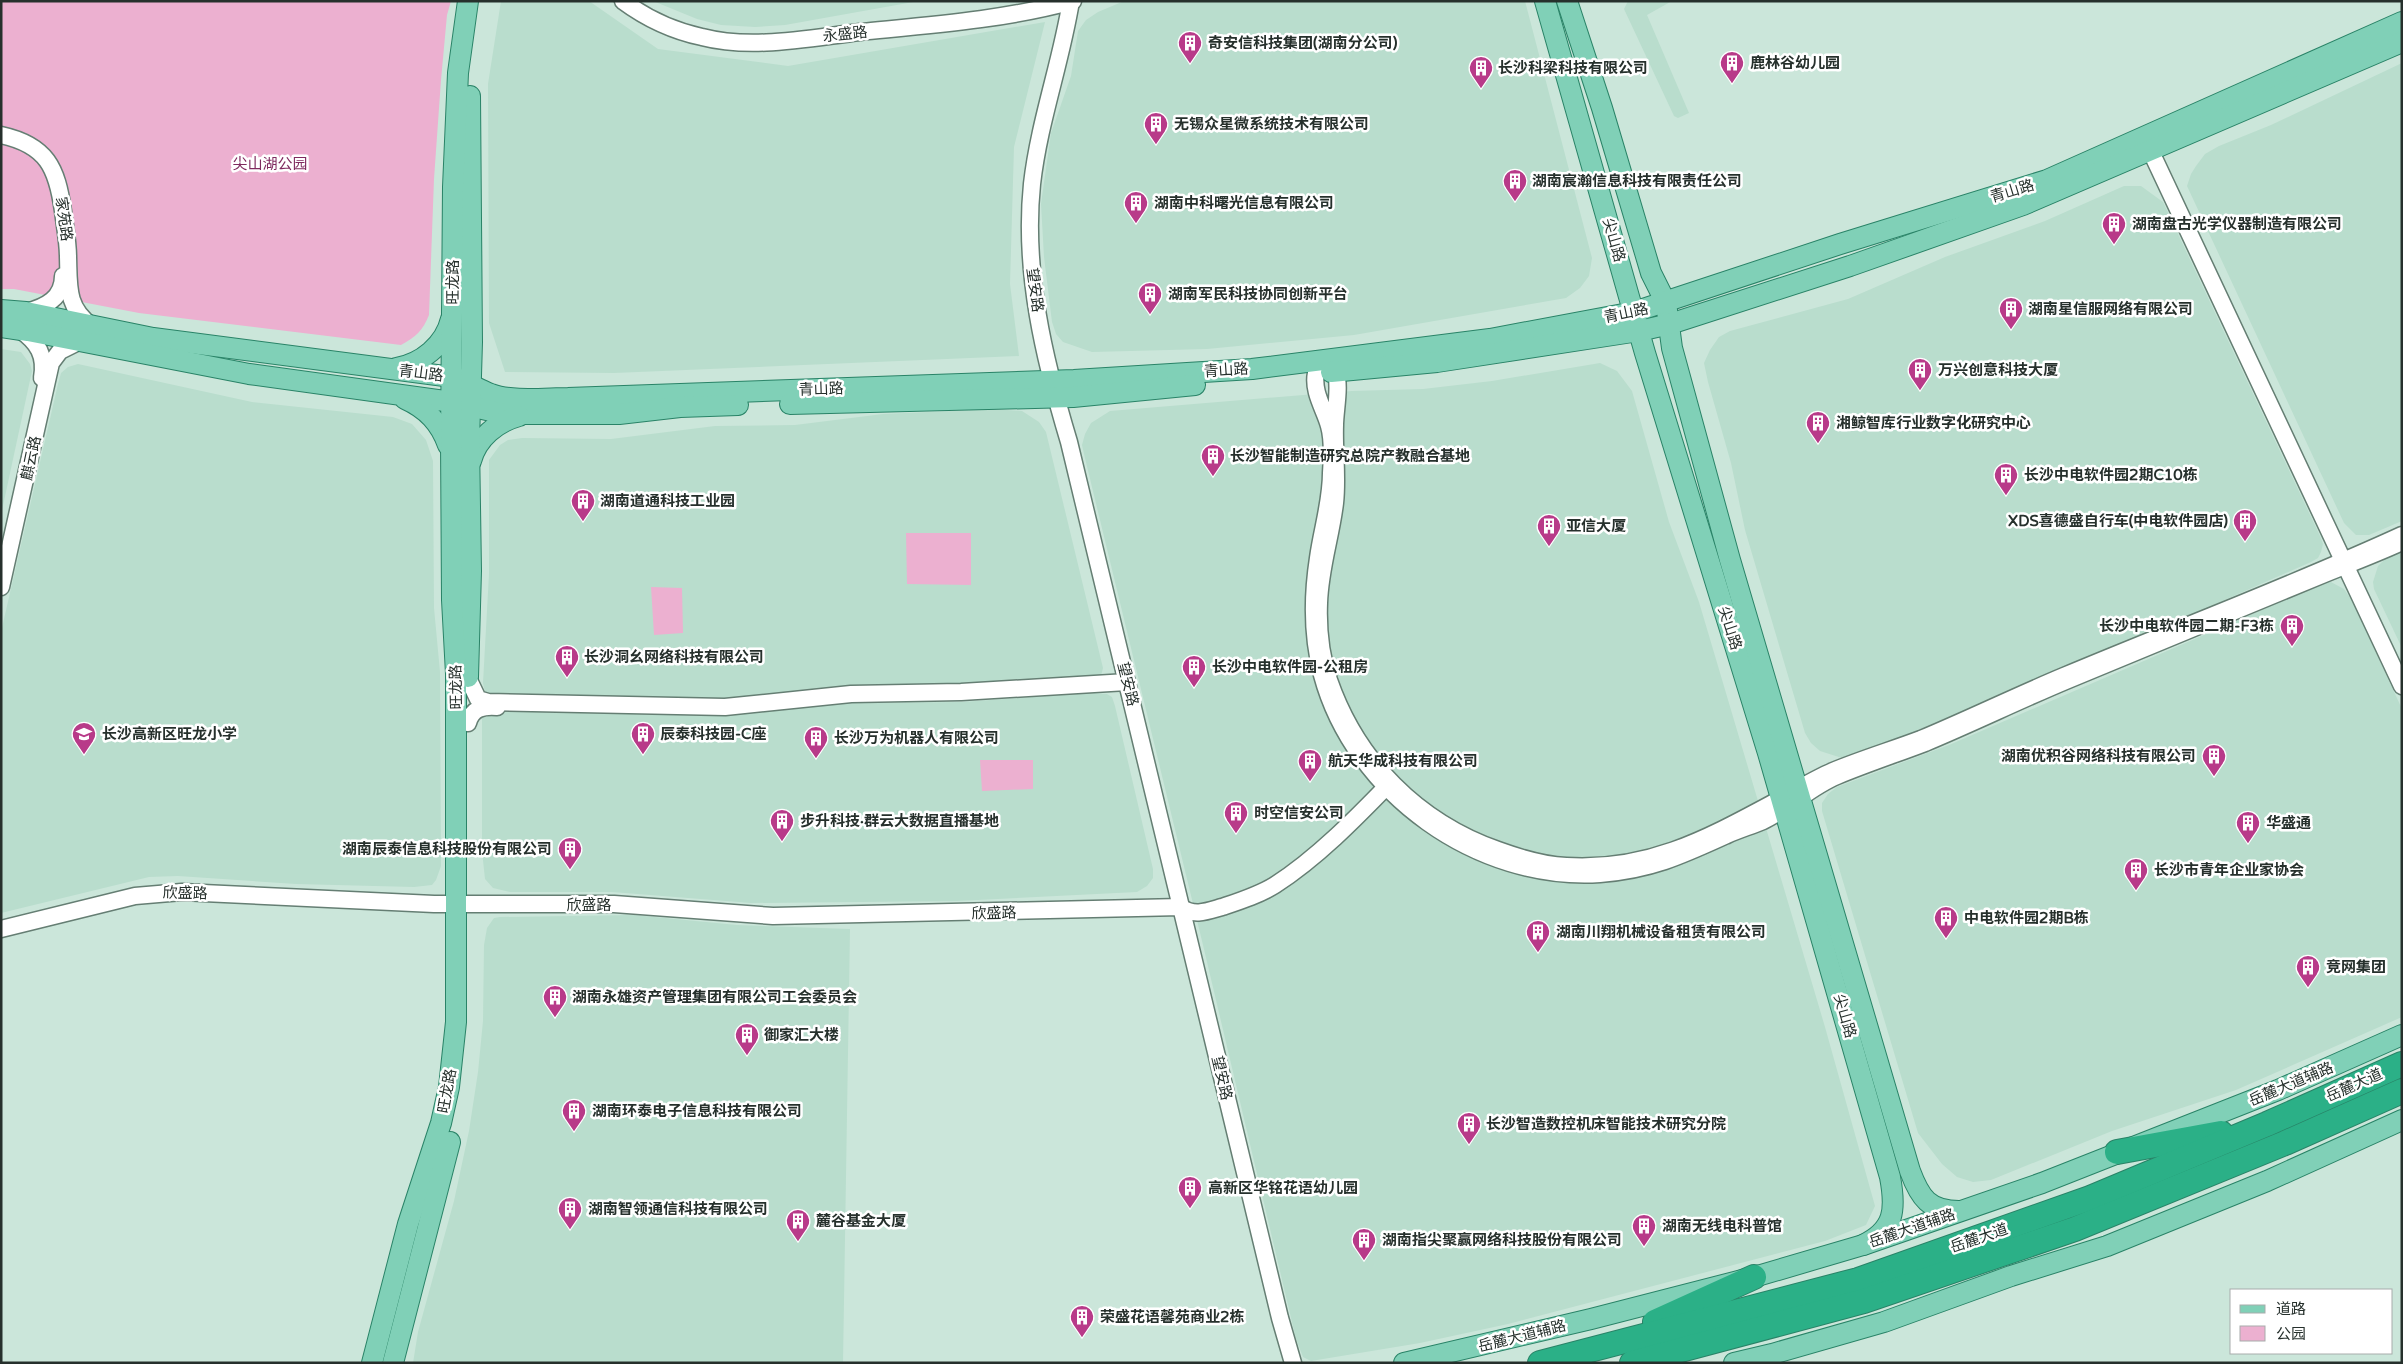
<svg xmlns="http://www.w3.org/2000/svg" width="2403" height="1364" viewBox="0 0 2403 1364" font-family="'Varela Round','Noto Sans SC',sans-serif">
<rect width="100%" height="100%" fill="#cbe6da"/>
<!-- built -->
<g fill="#b9ddcd">
<polygon points="501,1 589,1 658,49 788,66 1045,22 1014,147 1010,284 1019,356 614,373 505,372 489,323 488,84"/>
<polygon points="653,1 919,1 785,25 755,27 721,25 697,19"/>
<polygon points="1124,1 1525,1 1592,258 1589,276 1580,288 1566,298 1354,335 1207,349 1092,352 1063,342 1056,334 1052,322 1044,257 1041,204 1051,133 1071,76 1078,31 1086,20 1098,12"/>
<polygon points="1628,1 1672,1 1647,15 1689,113 1678,118 1674,116 1624,9"/>
<polygon points="2402,63 2402,521 2369,535 2356,535 2344,523 2187,186 2191,174 2196,166 2205,154 2219,146 2271,125"/>
<polygon points="2124,186 2141,186 2163,202 2320,536 2323,544 2321,552 2318,558 2311,562 2211,606 1899,738 1842,758 1820,751 1811,743 1805,733 1745,530 1731,463 1708,382 1704,363 1710,350 1719,337 1730,331 1848,299 1945,257 2045,221"/>
<polygon points="1,349 21,352 30,364 32,371 1,515"/>
<polygon points="1600,363 1617,371 1632,391 1669,522 1699,602 1825,1027 1875,1206 1866,1225 1825,1241 1508,1324 1420,1343 1311,1361 1303,1357 1296,1339 1203,945 1084,454 1082,445 1085,434 1091,423 1110,411 1352,391 1423,389 1492,381"/>
<polygon points="78,364 252,402 393,417 412,424 426,440 433,461 434,608 440,672 441,866 436,880 432,885 414,887 296,884 178,876 149,877 1,913 1,632 58,384 61,373 68,367"/>
<polygon points="992,409 1022,411 1039,422 1046,432 1103,668 1101,676 725,701 488,695 485,692 483,683 489,574 489,460 500,445 508,440 522,438 611,439 715,426 795,425 883,414"/>
<polygon points="2402,551 2402,648 2374,589 2373,582 2378,566 2385,559"/>
<polygon points="2329,581 2344,589 2351,599 2402,709 2402,1017 2236,1090 2112,1131 1991,1180 1973,1182 1957,1177 1942,1164 1918,1133 1822,811 1822,803 1828,794 1837,787 1949,745"/>
<polygon points="1090,693 1107,694 1112,697 1115,706 1153,869 1153,878 1147,886 1137,892 957,901 751,903 612,892 510,892 493,888 485,879 482,851 482,715 493,711 726,716 850,703 962,702"/>
<polygon points="634,915 737,925 850,929 843,1363 413,1363 418,1332 454,1201 469,1131 478,1072 483,1021 484,945 487,928 494,918 500,917"/>
</g>
<!-- green -->
<g fill="#ecb0d0">
<path d="M 1,1 L 451,1 L 447,15 L 441,80 L 434,179 L 429,315 C 423,330 416,337 401,345 L 139,313 L 14,289 L 1,289 Z"/>
<polygon points="906,533 971,533 971,585 907,584"/>
<polygon points="651,587 682,588 683,633 654,635"/>
<polygon points="980,760 1033,760 1033,789 982,791"/>
</g>
<g fill="none" stroke-linecap="round" stroke-linejoin="round">
<!-- minor casing -->
<g stroke="#657e73" stroke-width="19">
<g id="minor">
<path d="M 623,1 C 646,18 674,31 702,37 C 752,50 809,38 860,32 C 931,25 1003,20 1073,1"/>
<path d="M 1071,1 C 1061,63 1039,122 1032,184 C 1023,271 1044,359 1069,442 L 1280,1318 L 1293,1363"/>
<path d="M 1,135 C 47,145 57,168 63,211 C 65,227 68,242 68,257 C 69,285 66,308 92,326"/>
<polyline points="2145,139 2402,686"/>
<path d="M 26,312 C 46,307 63,298 63,276"/>
<path d="M 20,330 C 38,342 46,356 42,378"/>
<path d="M 2402,535 C 2291,586 2176,629 2064,676 C 2016,696 1969,719 1921,739 C 1892,750 1862,759 1833,771 C 1812,780 1792,793 1771,804 C 1704,840 1646,871 1566,866 C 1543,865 1520,858 1498,850 C 1418,822 1357,761 1329,680 C 1321,656 1318,628 1319,603 C 1320,568 1331,537 1335,503 C 1338,477 1334,451 1335,425 C 1335,411 1341,384 1335,371 C 1332,366 1327,364 1324,360 C 1321,364 1317,368 1316,373 C 1312,392 1325,410 1329,426 C 1333,440 1332,459 1331,473 C 1331,502 1322,529 1318,558 C 1312,597 1312,637 1322,675 C 1354,794 1478,882 1600,874 C 1651,870 1681,856 1727,835 C 1738,830 1751,826 1763,821 C 1789,809 1810,787 1837,776 C 1866,764 1896,754 1925,743 C 1973,723 2020,700 2068,680 C 2153,645 2238,610 2322,575 C 2349,564 2376,554 2402,542"/>
<polyline points="1,587 51,363 60,351 78,342"/>
<polyline points="468,678 478,699 488,702 725,707 851,694 961,692 1127,682"/>
<path d="M 468,723 C 472,708 483,706 497,707"/>
<path d="M 1,929 L 135,896 L 182,892 L 434,904 L 614,904 L 773,916 L 1181,907 C 1194,917 1208,911 1222,907 C 1240,901 1259,895 1275,885 C 1317,858 1355,819 1390,783"/>
</g>
</g>
<!-- major casing -->
<g stroke="#298367" stroke-width="22">
<g id="major">
<path d="M 1545,1 L 1645,353 L 1768,753 L 1890,1177 C 1896,1209 1895,1230 1863,1245"/>
<path d="M 1567,1 L 1602,108 L 1651,273 L 1666,303 L 1672,348 L 1730,560 L 1910,1171 C 1920,1198 1929,1211 1959,1211"/>
<path d="M 1,310 L 26,312 L 153,338 L 452,377 C 467,381 477,389 491,394 C 511,402 546,398 568,398 L 1074,380 L 1252,369 L 1490,339 L 1634,312 L 1840,244 L 2047,180 L 2402,22"/>
<polyline points="1,327 28,331 249,374 452,402 504,414 619,414 680,407 738,405"/>
<path d="M 396,368 C 421,364 445,345 451,319"/>
<polyline points="1331,372 1437,362 1639,331 1670,324 1850,266 2023,205 2402,42"/>
<path d="M 405,399 C 427,409 440,423 448,445"/>
<polyline points="790,404 1073,397 1195,385"/>
<path d="M 471,461 C 477,438 497,422 519,416"/>
<polyline points="468,677 471,571 469,442 472,342 470,96"/>
<polyline points="372,1363 408,1224 441,1123 449,1087 456,1022 456,674 452,600 451,440 453,187 458,73 468,1"/>
<polyline points="393,1363 450,1142"/>
<polyline points="1404,1363 1591,1319 1754,1277 1863,1245 2042,1183 2278,1090 2402,1035"/>
<polyline points="1734,1363 1772,1354 1884,1322 2011,1276 2107,1246 2267,1181 2402,1120"/>
</g>
</g>
<!-- highway casing -->
<g stroke="#298367" stroke-width="26">
<g id="highway">
<polyline points="2117,1152 2221,1133"/>
<polyline points="1655,1322 1754,1277"/>
<polyline points="1540,1363 1858,1280 2090,1198 2267,1124 2402,1064"/>
<polyline points="1632,1363 1864,1301 2075,1229 2285,1143 2402,1091"/>
</g>
</g>
<!-- minor -->
<use href="#minor" stroke="#fff" stroke-width="16"/>
<!-- major -->
<use href="#major" stroke="#80d0b7" stroke-width="20"/>
<!-- highway -->
<use href="#highway" stroke="#2bb087" stroke-width="24"/>
</g>
<!-- icons -->
<defs>
<g id="building-pin" transform="scale(1.25)"><path d="M0 17L-7.5 6A9.5 9.5 0 1 1 7.5 6Z" fill="#b83a89" stroke="#fff"/><path d="M-4-6H4V6H1V3H-1V6H-4ZM-2.5-4.3h1.7v1.8h-1.7ZM.8-4.3h1.7v1.8H.8ZM-2.5-1h1.7V.8h-1.7ZM.8-1h1.7V.8H.8Z" fill="#fff"/></g>
<g id="school-pin" transform="scale(1.25)"><path d="M0 17L-7.5 6A9.5 9.5 0 1 1 7.5 6Z" fill="#b83a89" stroke="#fff"/><path d="M0-5L7-2L0 1L-7-2ZM-4 1L0 2.5L4 1V4Q0 6-4 4Z" fill="#fff"/></g>
</defs>
<g fill-rule="evenodd">
<use href="#building-pin" x="1190" y="43"/>
<use href="#building-pin" x="1732" y="63"/>
<use href="#building-pin" x="1481" y="68"/>
<use href="#building-pin" x="1156" y="124"/>
<use href="#building-pin" x="1515" y="181"/>
<use href="#building-pin" x="1136" y="203"/>
<use href="#building-pin" x="2114" y="224"/>
<use href="#building-pin" x="1150" y="294"/>
<use href="#building-pin" x="2011" y="309"/>
<use href="#building-pin" x="1920" y="370"/>
<use href="#building-pin" x="1818" y="423"/>
<use href="#building-pin" x="1213" y="456"/>
<use href="#building-pin" x="2006" y="475"/>
<use href="#building-pin" x="583" y="501"/>
<use href="#building-pin" x="2245" y="521"/>
<use href="#building-pin" x="1549" y="526"/>
<use href="#building-pin" x="2292" y="626"/>
<use href="#building-pin" x="567" y="657"/>
<use href="#building-pin" x="1194" y="667"/>
<use href="#school-pin" x="84" y="734"/>
<use href="#building-pin" x="643" y="734"/>
<use href="#building-pin" x="816" y="738"/>
<use href="#building-pin" x="2214" y="756"/>
<use href="#building-pin" x="1310" y="761"/>
<use href="#building-pin" x="1236" y="813"/>
<use href="#building-pin" x="782" y="821"/>
<use href="#building-pin" x="2248" y="823"/>
<use href="#building-pin" x="570" y="849"/>
<use href="#building-pin" x="2136" y="870"/>
<use href="#building-pin" x="1946" y="918"/>
<use href="#building-pin" x="1538" y="932"/>
<use href="#building-pin" x="2308" y="967"/>
<use href="#building-pin" x="555" y="997"/>
<use href="#building-pin" x="747" y="1035"/>
<use href="#building-pin" x="574" y="1111"/>
<use href="#building-pin" x="1469" y="1124"/>
<use href="#building-pin" x="1190" y="1188"/>
<use href="#building-pin" x="570" y="1209"/>
<use href="#building-pin" x="798" y="1221"/>
<use href="#building-pin" x="1644" y="1226"/>
<use href="#building-pin" x="1364" y="1240"/>
<use href="#building-pin" x="1082" y="1317"/>
</g>
<g text-anchor="middle" dominant-baseline="central" stroke-width="5" stroke-linejoin="round" paint-order="stroke">
<!-- street labels -->
<g font-size="15" fill="#26302c" stroke="#fff">
<text transform="translate(845 34) rotate(-6)">永盛路</text>
<text transform="translate(2012 191) rotate(-17)">青山路</text>
<text transform="translate(64 219) rotate(82)">家苑路</text>
<text transform="translate(1614 240) rotate(74)">尖山路</text>
<text transform="translate(453 282) rotate(-90)">旺龙路</text>
<text transform="translate(1035 290) rotate(82)">望安路</text>
<text transform="translate(1626 313) rotate(-12)">青山路</text>
<text transform="translate(1226 370) rotate(-4)">青山路</text>
<text transform="translate(421 373) rotate(7)">青山路</text>
<text transform="translate(821 389) rotate(-2)">青山路</text>
<text transform="translate(31 458) rotate(-78)">麒云路</text>
<text transform="translate(1730 628) rotate(72)">尖山路</text>
<text transform="translate(1128 684) rotate(76)">望安路</text>
<text transform="translate(456 687) rotate(-91)">旺龙路</text>
<text transform="translate(185 893) rotate(1)">欣盛路</text>
<text x="589" y="905">欣盛路</text>
<text transform="translate(994 913) rotate(-1)">欣盛路</text>
<text transform="translate(1845 1016) rotate(74)">尖山路</text>
<text transform="translate(1222 1078) rotate(77)">望安路</text>
<text transform="translate(2291 1084) rotate(-23)">岳麓大道辅路</text>
<text transform="translate(2354 1085) rotate(-24)">岳麓大道</text>
<text transform="translate(447 1091) rotate(-80)">旺龙路</text>
<text transform="translate(1912 1228) rotate(-19)">岳麓大道辅路</text>
<text transform="translate(1979 1238) rotate(-19)">岳麓大道</text>
<text transform="translate(1522 1336) rotate(-14)">岳麓大道辅路</text>
</g>
<!-- poi labels -->
<g font-size="15" font-weight="bold" fill="#26302c" stroke="#fff" text-anchor="start">
<text x="1208" y="43">奇安信科技集团(湖南分公司)</text>
<text x="1750" y="63">鹿林谷幼儿园</text>
<text x="1498" y="68">长沙科梁科技有限公司</text>
<text x="1174" y="124">无锡众星微系统技术有限公司</text>
<text x="1532" y="181">湖南宸瀚信息科技有限责任公司</text>
<text x="1154" y="203">湖南中科曙光信息有限公司</text>
<text x="2132" y="224">湖南盘古光学仪器制造有限公司</text>
<text x="1168" y="294">湖南军民科技协同创新平台</text>
<text x="2028" y="309">湖南星信服网络有限公司</text>
<text x="1938" y="370">万兴创意科技大厦</text>
<text x="1836" y="423">湘鲸智库行业数字化研究中心</text>
<text x="1230" y="456">长沙智能制造研究总院产教融合基地</text>
<text x="2024" y="475">长沙中电软件园2期C10栋</text>
<text x="600" y="501">湖南道通科技工业园</text>
<text x="2228" y="521" text-anchor="end">XDS喜德盛自行车(中电软件园店)</text>
<text x="1566" y="526">亚信大厦</text>
<text x="2274" y="626" text-anchor="end">长沙中电软件园二期-F3栋</text>
<text x="584" y="657">长沙洞幺网络科技有限公司</text>
<text x="1212" y="667">长沙中电软件园-公租房</text>
<text x="102" y="734">长沙高新区旺龙小学</text>
<text x="660" y="734">辰泰科技园-C座</text>
<text x="834" y="738">长沙万为机器人有限公司</text>
<text x="2196" y="756" text-anchor="end">湖南优积谷网络科技有限公司</text>
<text x="1328" y="761">航天华成科技有限公司</text>
<text x="1254" y="813">时空信安公司</text>
<text x="800" y="821">步升科技·群云大数据直播基地</text>
<text x="2266" y="823">华盛通</text>
<text x="552" y="849" text-anchor="end">湖南辰泰信息科技股份有限公司</text>
<text x="2154" y="870">长沙市青年企业家协会</text>
<text x="1964" y="918">中电软件园2期B栋</text>
<text x="1556" y="932">湖南川翔机械设备租赁有限公司</text>
<text x="2326" y="967">竞网集团</text>
<text x="572" y="997">湖南永雄资产管理集团有限公司工会委员会</text>
<text x="764" y="1035">御家汇大楼</text>
<text x="592" y="1111">湖南环泰电子信息科技有限公司</text>
<text x="1486" y="1124">长沙智造数控机床智能技术研究分院</text>
<text x="1208" y="1188">高新区华铭花语幼儿园</text>
<text x="588" y="1209">湖南智领通信科技有限公司</text>
<text x="816" y="1221">麓谷基金大厦</text>
<text x="1662" y="1226">湖南无线电科普馆</text>
<text x="1382" y="1240">湖南指尖聚赢网络科技股份有限公司</text>
<text x="1100" y="1317">荣盛花语馨苑商业2栋</text>
</g>
<!-- park labels -->
<g font-size="15" fill="#7f2a5f" stroke="#fff">
<text x="270" y="164">尖山湖公园</text>
</g>
</g>
<!-- border -->
<rect width="2403" height="1364" fill="none" stroke="#26302c" stroke-width="5"/>
<!-- legend -->
<rect x="2230" y="1289" width="162" height="65" fill="#ffffff" stroke="#a8acab"/>
<rect x="2240" y="1305" width="25" height="8" fill="#80d0b7" stroke="#a8acab"/>
<text x="2276" y="1314" font-size="15" fill="#26302c">道路</text>
<rect x="2240" y="1326" width="25" height="15" fill="#ecb0d0" stroke="#a8acab"/>
<text x="2276" y="1339" font-size="15" fill="#26302c">公园</text>
</svg>
